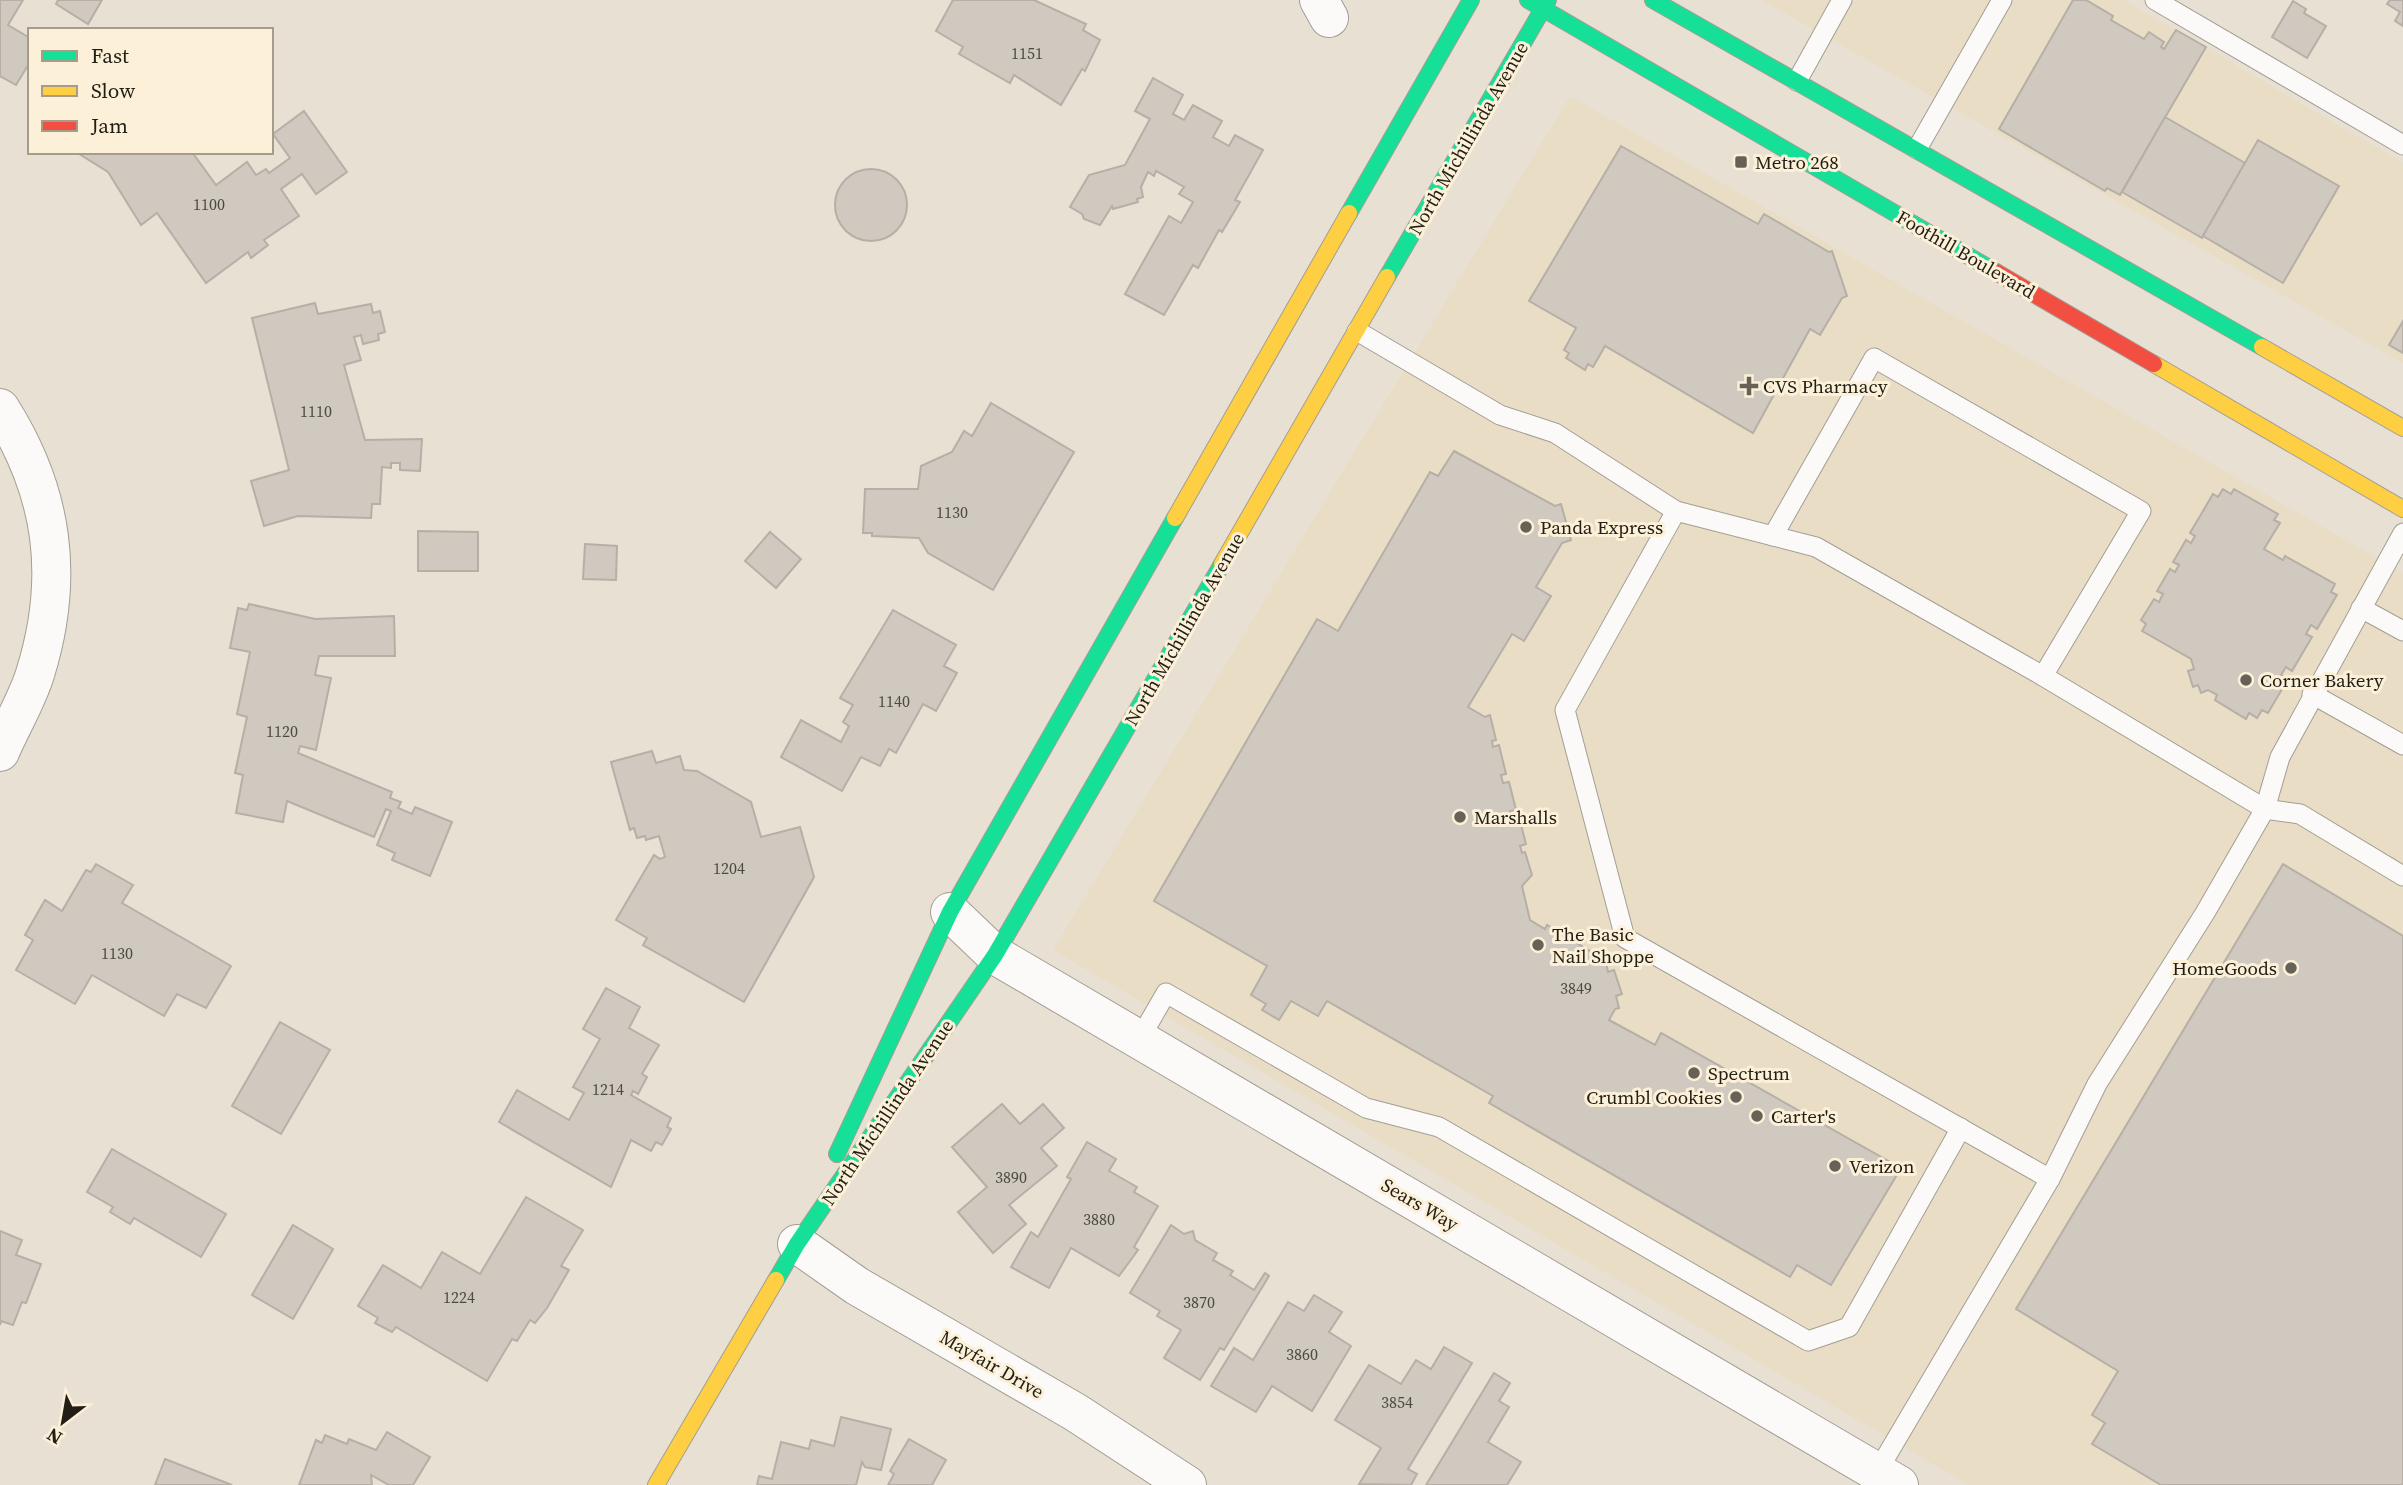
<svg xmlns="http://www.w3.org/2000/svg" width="2403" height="1485" viewBox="0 0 2403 1485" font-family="'Source Serif 4',serif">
<rect width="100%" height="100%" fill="#e7e0d3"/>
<!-- built -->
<g fill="#e9ddc6">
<polygon points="1761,0 2124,0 2403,163 2403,363"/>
<polygon points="1570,96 2403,573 2403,1485 1969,1485 1053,950"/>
</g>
<!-- building -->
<g fill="#cfc9bf" stroke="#b6afa6" stroke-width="2">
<polygon points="0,0 23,0 8,25 30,38 30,62 16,85 0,76"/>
<polygon points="58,0 102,0 88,24 56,4"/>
<polygon points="953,0 1034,0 1086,24 1083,30 1100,40 1085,71 1082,69 1061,105 1014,75 1010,83 959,54 963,47 936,31"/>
<polygon points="2073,0 2086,0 2113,16 2111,20 2144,39 2149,32 2164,42 2161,47 2164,49 2176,30 2206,47 2120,195 2107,188 2105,191 1999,129"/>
<polygon points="2390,0 2403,0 2403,26 2395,21 2400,12 2387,4"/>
<polygon points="2293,1 2306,9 2304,13 2326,26 2307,58 2272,37"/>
<polygon points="1153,78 1183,95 1173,114 1184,120 1193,105 1222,121 1213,137 1229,146 1235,135 1263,150 1235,200 1240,202 1222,232 1219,230 1198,268 1193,265 1164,315 1125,294 1169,216 1181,223 1193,202 1179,194 1184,187 1156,171 1154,176 1148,172 1141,187 1143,197 1137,199 1138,202 1113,209 1112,206 1100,225 1084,219 1082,214 1070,207 1089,175 1125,165 1150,119 1135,111"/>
<polygon points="304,111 347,172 316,194 302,174 281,189 299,216 264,240 268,245 251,258 248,252 206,283 157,213 141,225 108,172 76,152 192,152 216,185 247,162 256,175 266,169 269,173 290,158 273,134"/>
<polygon points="2165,117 2245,163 2202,238 2122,192"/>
<polygon points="2258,140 2339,186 2283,283 2203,236"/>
<polygon points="1621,146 1758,224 1764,214 1829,252 1832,251 1847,296 1842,298 1820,335 1810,329 1753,433 1605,346 1593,367 1588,364 1585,370 1566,358 1569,353 1564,350 1576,328 1529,301"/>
<circle cx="871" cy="205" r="36"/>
<polygon points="315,303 318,314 371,304 373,313 380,311 385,332 378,334 379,340 363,344 361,335 354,337 361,360 344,365 349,383 365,440 422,439 420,471 400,470 400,463 391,463 391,468 382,467 380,504 372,504 371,518 298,516 264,526 251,481 289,470 252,318"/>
<polygon points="2403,321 2403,353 2389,345"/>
<polygon points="991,403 1074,452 993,590 928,553 919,538 872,536 872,533 863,533 865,489 918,489 921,466 952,452 964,431 972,436"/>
<polygon points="1454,451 1555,506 1561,504 1571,540 1562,543 1536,587 1551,596 1524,641 1512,634 1468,707 1485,717 1490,715 1496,740 1492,741 1493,747 1499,745 1506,774 1501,775 1503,783 1509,782 1516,810 1510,811 1513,819 1519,817 1526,844 1520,846 1522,853 1525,852 1532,875 1522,886 1530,920 1545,929 1547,925 1603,959 1601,963 1606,962 1608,972 1614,970 1622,994 1616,996 1619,1008 1615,1009 1609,1020 1655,1045 1661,1033 1901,1168 1831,1285 1797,1265 1790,1277 1489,1103 1493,1096 1327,1001 1318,1016 1291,1001 1279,1020 1262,1010 1266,1004 1251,995 1267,966 1154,901 1317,619 1338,631 1430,472 1438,476"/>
<polygon points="2223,489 2231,494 2234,489 2278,514 2274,520 2280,523 2264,549 2283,560 2285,556 2335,584 2331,592 2337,595 2317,629 2311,625 2306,634 2312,637 2292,671 2286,667 2281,675 2288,679 2268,713 2262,710 2257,718 2249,713 2246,719 2215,700 2217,695 2208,690 2201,693 2198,685 2193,687 2188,671 2194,669 2191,659 2142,631 2146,624 2141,620 2154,599 2159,602 2163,594 2157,591 2170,569 2175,572 2179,565 2173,562 2186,540 2191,543 2195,536 2190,533 2213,494 2218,497"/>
<polygon points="418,531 478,532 478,571 418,571"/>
<polygon points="770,532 801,559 776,588 745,561"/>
<polygon points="585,544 617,546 616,580 583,579"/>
<polygon points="249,604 315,619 394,616 395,656 319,656 315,675 331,678 316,750 300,746 298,753 392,792 390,798 401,802 398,808 412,814 415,807 452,822 430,876 392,860 395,853 377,845 391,811 386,809 374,837 287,801 283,822 236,813 243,775 235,773 247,717 237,714 250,652 230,648 238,608 247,610"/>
<polygon points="893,610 956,645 944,666 957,673 936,711 923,704 896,753 889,749 880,766 861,757 842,791 781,757 801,720 841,742 849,726 843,722 853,705 840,698"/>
<polygon points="652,751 656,763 680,756 684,770 697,771 751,802 761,837 800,827 814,877 744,1002 643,945 647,938 616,920 654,855 660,859 665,857 659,836 646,840 645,836 637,838 634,828 630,830 611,762"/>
<polygon points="96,864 133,885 122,903 231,966 206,1008 177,994 164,1016 92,975 75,1004 16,970 33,940 25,935 45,900 62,911 86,870 91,872"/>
<polygon points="2283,864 2403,936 2403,1485 2161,1485 2092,1444 2105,1423 2092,1415 2118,1371 2016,1309"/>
<polygon points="606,988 640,1007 629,1028 659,1045 642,1074 647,1077 638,1094 633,1091 631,1095 671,1118 667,1127 671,1129 662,1145 656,1142 651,1151 631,1140 611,1187 499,1122 517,1090 569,1120 584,1093 573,1087 600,1039 583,1029"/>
<polygon points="280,1022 330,1050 281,1134 232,1106"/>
<polygon points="1002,1104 1020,1124 1043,1104 1064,1128 1041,1148 1057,1166 1009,1205 1026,1224 993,1253 958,1212 987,1187 952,1147"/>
<polygon points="1087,1142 1116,1159 1109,1171 1137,1187 1134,1192 1158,1206 1134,1247 1138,1250 1119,1276 1071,1248 1049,1288 1011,1267 1031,1232 1038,1237 1071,1179 1067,1177"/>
<polygon points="112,1149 226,1214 201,1257 134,1218 130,1224 110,1212 113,1207 87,1192"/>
<polygon points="526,1197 583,1230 561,1266 569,1270 547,1308 535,1323 530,1320 517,1341 512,1339 487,1381 396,1327 392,1332 375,1323 378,1318 358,1306 383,1265 421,1288 442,1252 480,1274"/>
<polygon points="293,1225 333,1249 293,1319 252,1295"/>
<polygon points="1171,1225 1184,1234 1193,1231 1195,1240 1217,1253 1213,1260 1233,1271 1230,1275 1254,1290 1265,1273 1269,1276 1224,1350 1220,1348 1200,1380 1164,1358 1181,1330 1157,1316 1160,1311 1130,1293"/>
<polygon points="0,1231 22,1240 16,1255 41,1264 26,1303 22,1302 13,1325 1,1321 0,1325"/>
<polygon points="1314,1295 1342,1312 1329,1332 1351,1346 1312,1411 1272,1386 1256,1412 1211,1386 1234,1348 1253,1360 1288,1302 1304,1311"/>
<polygon points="1444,1347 1472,1363 1408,1469 1417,1474 1411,1485 1359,1484 1381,1448 1335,1420 1369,1365 1401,1384 1416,1360 1431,1369"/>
<polygon points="1494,1373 1510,1383 1499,1401 1509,1407 1488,1442 1521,1462 1507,1485 1426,1485"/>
<polygon points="841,1417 891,1429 881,1470 865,1467 862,1462 856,1485 757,1485 759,1476 772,1479 781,1442 809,1449 811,1440 834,1446"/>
<polygon points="387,1432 430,1457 413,1485 389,1485 371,1475 372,1485 299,1485 316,1440 322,1443 325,1435 347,1444 349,1439 376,1450"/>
<polygon points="909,1439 946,1460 932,1485 888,1485 894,1474 890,1471"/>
<polygon points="165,1459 232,1485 155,1485"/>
</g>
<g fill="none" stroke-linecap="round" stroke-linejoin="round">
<!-- lane casing -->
<g stroke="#a39e94" stroke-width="21">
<g id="lane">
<polyline points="2155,0 2403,145"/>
<polyline points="1797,81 1842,0"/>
<polyline points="1917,149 2002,0"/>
<polyline points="1357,331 1500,415 1555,433 1676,511 1816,547 2043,676 2265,809 2300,814 2403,876"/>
<polyline points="1676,511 1565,710 1625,938 2050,1179"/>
<polyline points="1773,536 1874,358 2141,511 2043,676"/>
<polyline points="2361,608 2403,631"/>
<polyline points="2312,694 2403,745"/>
<polyline points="1139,1040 1166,993 1366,1108 1439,1127 1808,1341 1849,1327 1961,1128"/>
<polyline points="1877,1472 2050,1179 2097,1084 2205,913 2265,809 2280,757 2403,533"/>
</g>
</g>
<!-- street casing -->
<g stroke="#a39e94" stroke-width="40">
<g id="street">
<polyline points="1319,0 1329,18"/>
<path d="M 0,408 C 54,493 65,578 35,674 C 27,700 11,726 0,752"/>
<polyline points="950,912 995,955 1899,1485"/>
<polyline points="797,1244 857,1286 1075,1412 1187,1485"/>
</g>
</g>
<!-- fast casing -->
<g stroke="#a39e94" stroke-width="18">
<g id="fast">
<polyline points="1528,0 1996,272"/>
<polyline points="1653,0 2262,347"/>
<polyline points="1349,213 1471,0"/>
<polyline points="1387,277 1548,0"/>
<polyline points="837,1154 950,912 1175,518"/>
<polyline points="776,1280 797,1244 995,955 1222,564"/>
</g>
</g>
<!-- slow casing -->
<g stroke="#a39e94" stroke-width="18">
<g id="slow">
<polyline points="2262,347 2403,428"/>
<polyline points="2154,364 2403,509"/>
<polyline points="1175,518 1349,213"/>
<polyline points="1222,564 1387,277"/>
<polyline points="656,1485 776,1280"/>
</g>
</g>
<!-- jam casing -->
<g stroke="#a39e94" stroke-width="18">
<polyline id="jam" points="1996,272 2154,364"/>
</g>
<!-- lane -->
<use href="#lane" stroke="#fbfaf8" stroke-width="19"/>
<!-- street -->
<use href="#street" stroke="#fbfaf8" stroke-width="38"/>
<!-- fast -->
<use href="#fast" stroke="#16e098" stroke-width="16"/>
<!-- slow -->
<use href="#slow" stroke="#ffcf43" stroke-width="16"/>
<!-- jam -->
<use href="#jam" stroke="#f24e42" stroke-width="16"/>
</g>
<!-- markers -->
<g fill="#676258" stroke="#fcf1d8" stroke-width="2.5">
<rect x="1734" y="155" width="14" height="14" rx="3.5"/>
<path d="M1745.5 375.5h7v7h7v7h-7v7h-7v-7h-7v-7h7z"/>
<circle cx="1526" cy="527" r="7"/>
<circle cx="2246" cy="680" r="7"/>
<circle cx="1460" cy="817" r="7"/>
<circle cx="1538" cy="945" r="7"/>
<circle cx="2291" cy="968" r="7"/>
<circle cx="1694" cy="1073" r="7"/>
<circle cx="1736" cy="1097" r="7"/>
<circle cx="1757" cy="1116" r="7"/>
<circle cx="1835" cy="1166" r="7"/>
</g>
<g text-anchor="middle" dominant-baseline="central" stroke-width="6" stroke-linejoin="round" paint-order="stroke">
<!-- number labels -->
<g font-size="16" fill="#4f4a41">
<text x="1027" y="53">1151</text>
<text x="209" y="204">1100</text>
<text x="316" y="411">1110</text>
<text x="952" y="512">1130</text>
<text x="894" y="701">1140</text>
<text x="282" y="731">1120</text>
<text x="729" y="868">1204</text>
<text x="117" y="953">1130</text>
<text x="1576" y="988">3849</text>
<text x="608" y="1089">1214</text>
<text x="1011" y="1177">3890</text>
<text x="1099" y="1219">3880</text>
<text x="459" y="1297">1224</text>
<text x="1199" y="1302">3870</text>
<text x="1302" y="1354">3860</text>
<text x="1397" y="1402">3854</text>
</g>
<!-- street labels -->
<g font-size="19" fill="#221e15" stroke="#fcf1d8">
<text transform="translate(1468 138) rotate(-60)">North Michillinda Avenue</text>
<text transform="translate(1966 254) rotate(30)">Foothill Boulevard</text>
<text transform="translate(1184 629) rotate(-60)">North Michillinda Avenue</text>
<text transform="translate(887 1112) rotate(-56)">North Michillinda Avenue</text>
<text transform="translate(1420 1204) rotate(30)">Sears Way</text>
<text transform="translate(992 1364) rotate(30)">Mayfair Drive</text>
</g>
<!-- poi labels -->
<g font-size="19" fill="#221e15" stroke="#fcf1d8" text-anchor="start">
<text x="1755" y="162">Metro 268</text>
<text x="1763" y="386">CVS Pharmacy</text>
<text x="1540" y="527">Panda Express</text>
<text x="2260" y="680">Corner Bakery</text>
<text x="1474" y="817">Marshalls</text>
<text x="1552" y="934">The Basic<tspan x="1552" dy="22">Nail Shoppe</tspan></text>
<text x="2277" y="968" text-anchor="end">HomeGoods</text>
<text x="1708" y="1073">Spectrum</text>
<text x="1722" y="1097" text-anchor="end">Crumbl Cookies</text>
<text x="1771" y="1116">Carter's</text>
<text x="1849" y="1166">Verizon</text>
</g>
</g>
<!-- legend -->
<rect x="28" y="28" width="245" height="126" fill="#fcf1d8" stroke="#a59d8a" stroke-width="2"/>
<rect x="42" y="51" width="35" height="10" fill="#16e098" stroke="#a59d8a" stroke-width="2"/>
<text x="91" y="63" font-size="21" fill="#221e15">Fast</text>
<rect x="42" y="86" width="35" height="10" fill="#ffcf43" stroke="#a59d8a" stroke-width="2"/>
<text x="91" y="98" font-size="21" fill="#221e15">Slow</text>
<rect x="42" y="121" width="35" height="10" fill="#f24e42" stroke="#a59d8a" stroke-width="2"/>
<text x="91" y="133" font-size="21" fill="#221e15">Jam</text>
<!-- north arrow -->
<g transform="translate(63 1422) rotate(211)" stroke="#fcf1d8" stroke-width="5" paint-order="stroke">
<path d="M0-5L12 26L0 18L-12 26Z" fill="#221e15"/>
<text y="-10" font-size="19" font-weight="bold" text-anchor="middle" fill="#221e15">N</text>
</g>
</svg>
